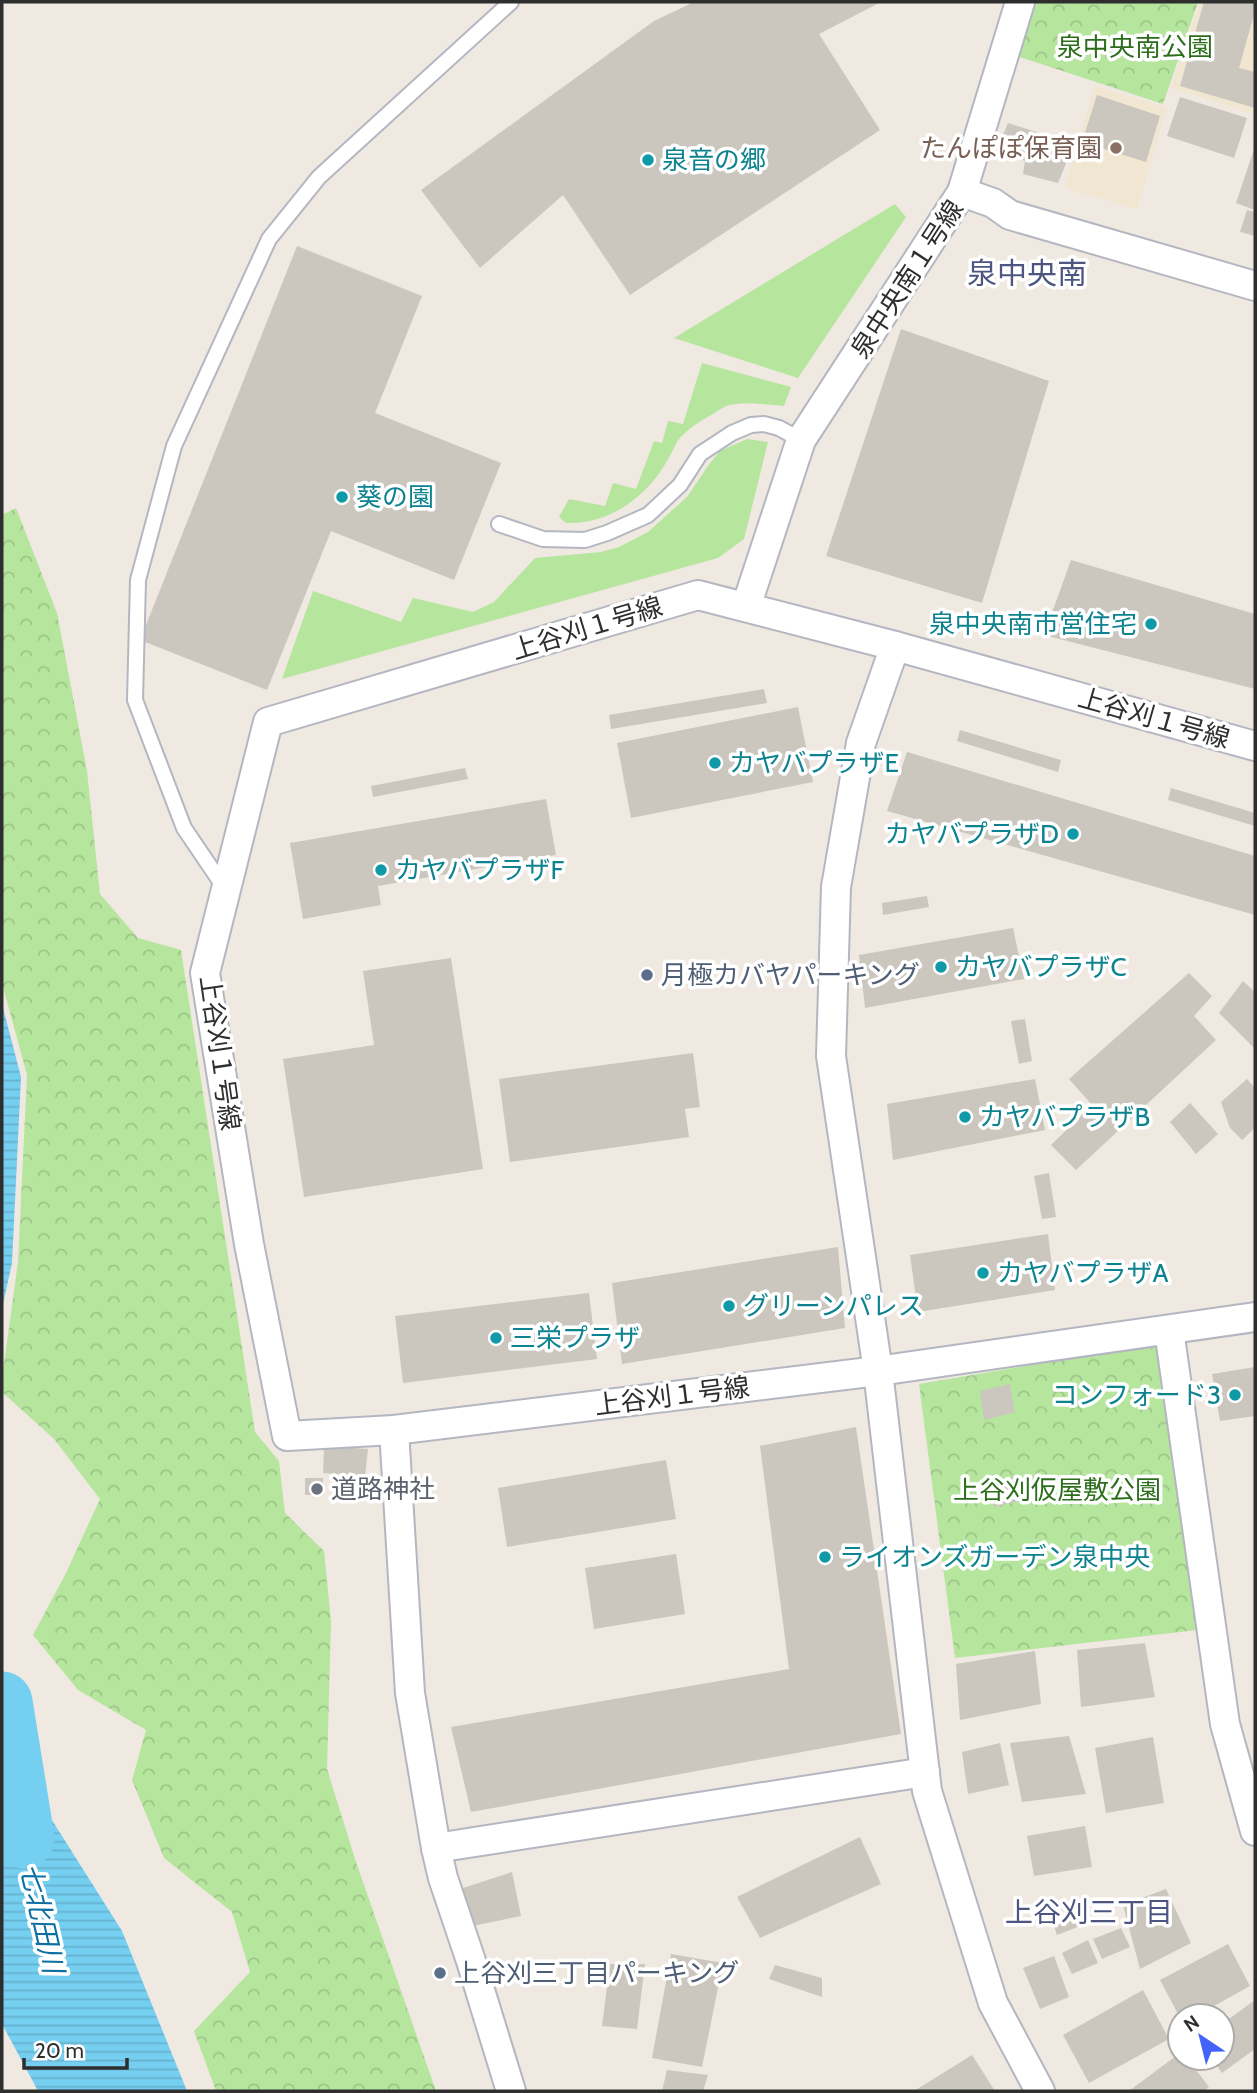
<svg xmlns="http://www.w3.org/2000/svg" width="1257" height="2093" viewBox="0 0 1257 2093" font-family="Cabin,'Noto Sans JP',sans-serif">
<defs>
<pattern id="forest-crowns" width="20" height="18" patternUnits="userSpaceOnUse" patternTransform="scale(1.75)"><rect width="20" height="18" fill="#b6e59e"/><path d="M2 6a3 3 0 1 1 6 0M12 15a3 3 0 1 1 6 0" fill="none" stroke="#9dc588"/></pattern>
<pattern id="water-rules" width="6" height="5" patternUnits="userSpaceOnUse" patternTransform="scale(1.75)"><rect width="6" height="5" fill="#75cff0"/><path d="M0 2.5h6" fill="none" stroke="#66b2ce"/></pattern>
</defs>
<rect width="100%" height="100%" fill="#efe9e1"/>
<!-- education -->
<g fill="#f0e6d1">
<polygon points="1200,2 1255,2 1255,114 1171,88"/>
<polygon points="1095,86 1167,107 1137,209 1065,188"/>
</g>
<!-- forest -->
<g fill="url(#forest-crowns)">
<polygon points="1029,2 1198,2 1163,104 1014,55"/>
<polygon points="16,508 57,613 87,771 100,894 138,938 181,950 255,1432 279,1461 285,1513 324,1551 331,1621 327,1769 356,1862 436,2091 216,2091 194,2031 250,1972 232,1912 164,1858 132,1780 146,1730 78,1690 33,1635 66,1573 100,1499 54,1439 2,1392 2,1379 18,1262 27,1075 2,983 2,515"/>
<polygon points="1156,1344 1165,1354 1197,1630 955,1658 919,1384"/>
</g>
<!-- garden -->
<g fill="#b6e59e">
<polygon points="895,204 906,217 798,378 674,338"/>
<path d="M 702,363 L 791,387 L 784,406 C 767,405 747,401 730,405 C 724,406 717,412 711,415 C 700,421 684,431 677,442 C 673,450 669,458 664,466 C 643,500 606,525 566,523 L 559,517 L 569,499 L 605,506 L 613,483 L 636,489 L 654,441 L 662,443 L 668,421 L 683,424 Z"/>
<polygon points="747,439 768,442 744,539 718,558 282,679 313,591 401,622 413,598 473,612 494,602 535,558 601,552 619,547 648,532 687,497 710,463 720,451"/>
</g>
<!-- water -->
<g fill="url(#water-rules)">
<polygon points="2,1004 21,1077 12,1263 2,1309"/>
<polygon points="2,1741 122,1931 187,2091 38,2091 2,2024"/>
</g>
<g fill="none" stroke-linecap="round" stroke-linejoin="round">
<!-- river -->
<polyline stroke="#75cff0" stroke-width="61" points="2,1702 24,1838"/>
</g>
<!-- building -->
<g fill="#cbc7bf">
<polygon points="694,2 881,2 819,34 880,130 630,295 563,195 480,268 421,190 654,21"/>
<polygon points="1204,2 1255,2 1255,11 1239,68 1255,72 1255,108 1180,86"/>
<polygon points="1097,95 1160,116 1146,162 1082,142"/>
<polygon points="1180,97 1247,118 1234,158 1167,136"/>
<polygon points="1008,123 1074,144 1058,183 1023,174 1025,161 996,151"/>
<polygon points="1255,146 1255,210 1236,203"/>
<polygon points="1247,210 1255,212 1255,236 1240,232"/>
<polygon points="297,246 422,296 375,413 501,463 454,580 331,531 267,690 140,640"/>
<polygon points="901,329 1049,381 982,603 826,556"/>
<polygon points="1071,560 1255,614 1255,689 1044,635"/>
<polygon points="764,689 767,703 611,729 609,715"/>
<polygon points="798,707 813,782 631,818 617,743"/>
<polygon points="960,730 1061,760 1058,772 957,741"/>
<polygon points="907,752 1255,856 1255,915 887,811"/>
<polygon points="465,768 468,779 373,797 371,786"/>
<polygon points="1171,788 1255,813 1255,826 1168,800"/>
<polygon points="546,799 556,855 378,886 381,905 303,919 290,843"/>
<polygon points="927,896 929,907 883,915 882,903"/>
<polygon points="1013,928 1024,979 865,1008 859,955"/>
<polygon points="451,958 483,1169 304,1197 283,1059 374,1045 363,971"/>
<polygon points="1189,973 1212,996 1194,1016 1216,1040 1076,1170 1051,1145 1092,1105 1069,1079"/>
<polygon points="1243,981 1255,992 1255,1049 1219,1013"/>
<polygon points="1025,1019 1032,1061 1019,1064 1011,1021"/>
<polygon points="693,1053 700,1107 685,1109 689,1137 510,1162 499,1079"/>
<polygon points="1035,1079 1045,1130 893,1160 887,1104"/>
<polygon points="1247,1079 1255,1088 1255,1128 1242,1140 1230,1128 1221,1102"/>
<polygon points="1190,1103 1218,1134 1196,1154 1170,1122"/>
<polygon points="1049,1173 1056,1217 1042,1219 1034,1176"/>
<polygon points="1048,1234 1055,1290 918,1312 910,1255"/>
<polygon points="838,1247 845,1328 622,1364 612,1283"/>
<polygon points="589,1293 597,1359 403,1383 395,1316"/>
<polygon points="1255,1367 1255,1416 1220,1421 1212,1374"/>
<polygon points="1010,1384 1015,1412 984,1420 980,1391"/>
<polygon points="856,1427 901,1734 471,1812 451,1727 789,1669 760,1446"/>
<polygon points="324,1446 368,1449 365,1476 323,1473"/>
<polygon points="666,1460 676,1519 507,1547 498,1488"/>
<polygon points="1015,1477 1020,1501 994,1507 989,1482"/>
<rect x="305" y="1478" width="18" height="17"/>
<polygon points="676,1554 685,1614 594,1629 585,1568"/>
<polygon points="1145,1643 1155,1697 1081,1707 1077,1650"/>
<polygon points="1035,1651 1041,1704 960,1720 956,1664"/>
<polygon points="1069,1736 1086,1794 1022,1802 1010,1743"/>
<polygon points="1153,1737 1164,1803 1106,1813 1095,1748"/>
<polygon points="1000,1743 1009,1785 968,1794 962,1752"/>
<polygon points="1085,1826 1092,1867 1034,1876 1027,1836"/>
<polygon points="860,1837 881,1884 760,1938 737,1897"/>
<polygon points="512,1872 521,1916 468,1927 457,1890"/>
<polygon points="1166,1889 1191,1943 1140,1969 1123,1905"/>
<polygon points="1085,1915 1088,1923 1057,1935 1054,1926"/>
<polygon points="1121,1928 1130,1947 1102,1959 1093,1939"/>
<polygon points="1088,1940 1098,1963 1072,1974 1062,1953"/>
<polygon points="1228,1944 1250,1986 1196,2016 1179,2016 1160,1980"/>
<polygon points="671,1954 723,1963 702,2067 652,2058"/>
<polygon points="1054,1956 1069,1997 1040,2009 1023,1968"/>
<polygon points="610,1964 645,1964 637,2029 602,2026"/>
<polygon points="775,1965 822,1978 822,1997 769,1979"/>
<polygon points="1143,1990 1169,2039 1089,2083 1063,2035"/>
<polygon points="1255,2000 1255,2049 1222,2073 1211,2058 1222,2058 1222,2024"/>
<polygon points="1180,2053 1180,2058 1187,2058 1209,2087 1204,2091 1129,2091"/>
<polygon points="972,2055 995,2091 914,2091"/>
<polygon points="667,2070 708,2075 703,2091 662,2091"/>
</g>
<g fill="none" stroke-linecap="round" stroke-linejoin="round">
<!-- service casing -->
<g stroke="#b4b7c1" stroke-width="18">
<g id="service">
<polyline points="499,524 543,539 585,540 607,533 648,515 680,485 700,454 732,433 751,425 764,424 779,428 801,440"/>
<polyline points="226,890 184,828 135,700 138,580 174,446 269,239 319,177 511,2"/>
</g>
</g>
<!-- minor casing -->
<g stroke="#b4b7c1" stroke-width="32">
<g id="minor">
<polyline points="962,192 1020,2"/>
<polyline points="746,607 801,440 962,192 993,203 1010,215 1255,286"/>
<polyline points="895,646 861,743 836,887 831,1056 878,1371 927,1791 993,2003 1040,2091"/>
<polyline points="1255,746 895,646 698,595 268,722 205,973 249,1244 287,1436 394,1430 878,1371 1255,1317"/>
<polyline points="1169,1330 1225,1724 1255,1831"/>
<polyline points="394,1430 410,1693 436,1848 443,1878 471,1961 511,2091"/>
<polyline points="436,1848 925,1772"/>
</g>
</g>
<!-- service -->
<use href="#service" stroke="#fff" stroke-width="14"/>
<!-- minor -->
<use href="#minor" stroke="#fff" stroke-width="28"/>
</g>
<!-- markers -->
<circle fill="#8d6e63" stroke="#fff" stroke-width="2.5" cx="1116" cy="148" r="7"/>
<g fill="#0f9aa8" stroke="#fff" stroke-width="2.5">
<circle cx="648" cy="160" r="7"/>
<circle cx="342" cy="497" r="7"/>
<circle cx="1151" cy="624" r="7"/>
<circle cx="715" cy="763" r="7"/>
<circle cx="1073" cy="834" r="7"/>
<circle cx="381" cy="870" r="7"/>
<circle cx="941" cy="967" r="7"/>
<circle cx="965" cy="1117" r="7"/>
<circle cx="983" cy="1273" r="7"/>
<circle cx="729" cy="1306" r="7"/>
<circle cx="496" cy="1338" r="7"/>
<circle cx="1235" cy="1395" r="7"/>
<circle cx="825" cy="1557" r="7"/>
</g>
<g fill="#5c6f8a" stroke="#fff" stroke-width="2.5">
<circle cx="647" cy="975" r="7"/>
<circle cx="440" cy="1973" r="7"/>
</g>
<circle fill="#6b7280" stroke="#fff" stroke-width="2.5" cx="317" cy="1489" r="7"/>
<g text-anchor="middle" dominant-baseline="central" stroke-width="7" stroke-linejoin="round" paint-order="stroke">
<!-- park labels -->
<g font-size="26" fill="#2c6e1b" stroke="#fff">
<text x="1135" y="47">泉中央南公園</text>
<text x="1057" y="1490">上谷刈仮屋敷公園</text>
</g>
<!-- education labels -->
<g font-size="26" fill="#785e54" stroke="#fff" text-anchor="end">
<text x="1102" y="148">たんぽぽ保育園</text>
</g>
<!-- culture labels -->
<g font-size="26" fill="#0d838f" stroke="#fff" text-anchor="start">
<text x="662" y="160">泉音の郷</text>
<text x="356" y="497">葵の園</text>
<text x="1137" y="624" text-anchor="end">泉中央南市営住宅</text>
<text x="729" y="763">カヤバプラザE</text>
<text x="1059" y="834" text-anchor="end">カヤバプラザD</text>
<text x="395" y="870">カヤバプラザF</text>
<text x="955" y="967">カヤバプラザC</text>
<text x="979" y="1117">カヤバプラザB</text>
<text x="997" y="1273">カヤバプラザA</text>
<text x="743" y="1306">グリーンパレス</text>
<text x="510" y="1338">三栄プラザ</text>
<text x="1221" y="1395" text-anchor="end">コンフォード3</text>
<text x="839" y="1557">ライオンズガーデン泉中央</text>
</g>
<!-- street labels -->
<g font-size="26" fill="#2e2e2e" stroke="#fff">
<text transform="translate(907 279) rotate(-57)">泉中央南１号線</text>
<text transform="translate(587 628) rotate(-17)">上谷刈１号線</text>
<text transform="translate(1154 718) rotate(16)">上谷刈１号線</text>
<text transform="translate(220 1053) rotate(82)">上谷刈１号線</text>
<text transform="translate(672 1396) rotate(-7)">上谷刈１号線</text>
</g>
<!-- service labels -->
<g font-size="26" fill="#4e5e75" stroke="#fff" text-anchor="start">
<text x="661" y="975">月極カバヤパーキング</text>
<text x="454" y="1973">上谷刈三丁目パーキング</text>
</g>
<!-- worship labels -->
<g font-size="26" fill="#5b616d" stroke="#fff" text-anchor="start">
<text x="331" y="1489">道路神社</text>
</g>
<!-- neighbourhood labels -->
<g font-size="28" fill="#4d5680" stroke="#fff">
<text x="1089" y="1912">上谷刈三丁目</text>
</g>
<!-- water labels -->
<g font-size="28" font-style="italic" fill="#0d6fa3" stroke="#fff">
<text transform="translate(42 1918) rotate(77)">七北田川</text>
</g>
<!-- quarter labels -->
<g font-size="30" fill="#4d5680" stroke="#fff">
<text x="1027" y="273">泉中央南</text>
</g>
</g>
<!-- border -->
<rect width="1257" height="2093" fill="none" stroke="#2e2e2e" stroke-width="7"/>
<!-- north arrow -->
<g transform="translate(1201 2037) rotate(325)"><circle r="33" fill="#ffffff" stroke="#ababab" stroke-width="2"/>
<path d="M0-5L12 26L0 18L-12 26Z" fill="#4264fb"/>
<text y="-10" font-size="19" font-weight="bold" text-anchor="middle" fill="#2e2e2e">N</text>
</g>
<!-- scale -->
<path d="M24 2058v10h103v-10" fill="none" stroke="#2e2e2e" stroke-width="3.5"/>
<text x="35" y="2058" font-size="21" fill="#2e2e2e" stroke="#ffffff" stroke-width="5" paint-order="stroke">20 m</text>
</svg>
